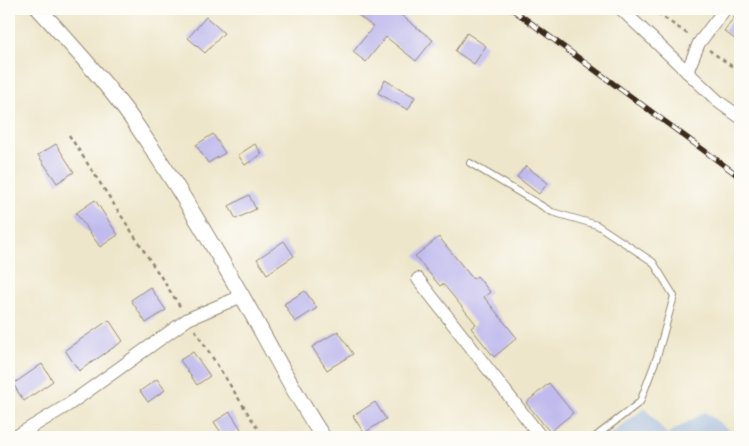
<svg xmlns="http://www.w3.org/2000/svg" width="749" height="446" viewBox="0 0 749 446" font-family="'Playpen Sans',sans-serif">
<rect width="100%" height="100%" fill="#fdfcf7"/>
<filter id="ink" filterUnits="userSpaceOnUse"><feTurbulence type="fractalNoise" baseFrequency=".02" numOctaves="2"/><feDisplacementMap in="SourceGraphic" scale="10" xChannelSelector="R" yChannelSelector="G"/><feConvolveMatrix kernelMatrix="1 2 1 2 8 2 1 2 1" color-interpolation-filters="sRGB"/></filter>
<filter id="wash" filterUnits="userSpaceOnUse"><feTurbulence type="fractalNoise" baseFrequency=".0096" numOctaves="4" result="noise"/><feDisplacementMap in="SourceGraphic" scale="20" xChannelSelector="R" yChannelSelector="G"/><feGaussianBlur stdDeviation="1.12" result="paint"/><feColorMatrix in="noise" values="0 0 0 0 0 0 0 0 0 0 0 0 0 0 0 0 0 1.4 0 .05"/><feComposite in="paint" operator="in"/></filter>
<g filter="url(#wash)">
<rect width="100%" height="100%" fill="#eee6ca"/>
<!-- industrial -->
<polygon fill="#b4c6dd" points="645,408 667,434 705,412 738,437 607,437"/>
<g id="blocks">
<!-- building -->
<g fill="#c1bbed">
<polygon points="350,9 393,9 433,40 416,61 386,37 366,62 353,52 373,27"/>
<polygon points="740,9 740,43 724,31"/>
<polygon points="206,17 224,33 205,53 188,38"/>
<polygon points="467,33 486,46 474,64 455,51"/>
<polygon points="385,80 415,97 408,110 378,93"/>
<polygon points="213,134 225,153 208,163 196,145"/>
<polygon points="56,144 74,172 57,183 38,155"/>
<polygon points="255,144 262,154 245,165 238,155"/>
<polygon points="526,166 548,183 539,194 517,177"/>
<polygon points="249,195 256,209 236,219 229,206"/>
<polygon points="95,200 118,235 100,247 76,213"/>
<polygon points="439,237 473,279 477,276 490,292 484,297 517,338 494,357 471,328 476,324 443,284 440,286 415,256"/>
<polygon points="284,241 294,256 267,274 257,259"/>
<polygon points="150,287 166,310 146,323 131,300"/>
<polygon points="305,291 317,308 295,322 284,304"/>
<polygon points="109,320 123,341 79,371 65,350"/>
<polygon points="338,331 353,354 327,370 312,347"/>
<polygon points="193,352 210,376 197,385 180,360"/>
<polygon points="42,364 53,381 24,401 13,384"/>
<polygon points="157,379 165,390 148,402 140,391"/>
<polygon points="549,383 573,413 550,432 526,403"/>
<polygon points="375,402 386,419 364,433 353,416"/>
<polygon points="230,412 241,429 229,437 224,437 214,422"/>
</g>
</g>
</g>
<g filter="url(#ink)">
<use href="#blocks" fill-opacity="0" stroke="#948874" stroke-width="1"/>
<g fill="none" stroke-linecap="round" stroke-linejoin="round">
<!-- service casing -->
<g stroke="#948874" stroke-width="8">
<polyline id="service" points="470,163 552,212 597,225 653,262 674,296 657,357 640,402 595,437"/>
</g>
<!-- minor casing -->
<g stroke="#948874" stroke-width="14">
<g id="minor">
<polyline points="621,9 720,103 740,117"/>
<polyline points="687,72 699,43 725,9"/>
<polyline points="418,279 541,437"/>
<polyline points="15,437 68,405 188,319 242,296"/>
</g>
</g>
<!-- tertiary casing -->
<g stroke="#948874" stroke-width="17">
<path id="tertiary" d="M 39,9 C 77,51 116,93 147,141 C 181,191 212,244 242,296 C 269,344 293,392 323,437"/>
</g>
<!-- path -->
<g stroke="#948874" stroke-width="2.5" stroke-dasharray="4 4" stroke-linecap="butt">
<polyline points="651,9 689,35"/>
<polyline points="709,50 740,72"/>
<polyline points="69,135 181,308"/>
<polyline points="195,330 263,437"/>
</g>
<!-- service -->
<use href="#service" stroke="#fff" stroke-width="6"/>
<!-- minor -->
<use href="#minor" stroke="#fff" stroke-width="12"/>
<!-- tertiary -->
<use href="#tertiary" stroke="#fff" stroke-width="15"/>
<!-- rail casing -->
<g stroke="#3b2a1e" stroke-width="5.5">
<polyline id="rail" points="512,9 740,177"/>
</g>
<!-- rail -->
<use href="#rail" stroke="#fdfcf7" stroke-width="4" stroke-dasharray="11" stroke-linecap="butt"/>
</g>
</g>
<!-- margin -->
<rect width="749" height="446" fill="none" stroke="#fdfcf7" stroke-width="30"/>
</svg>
